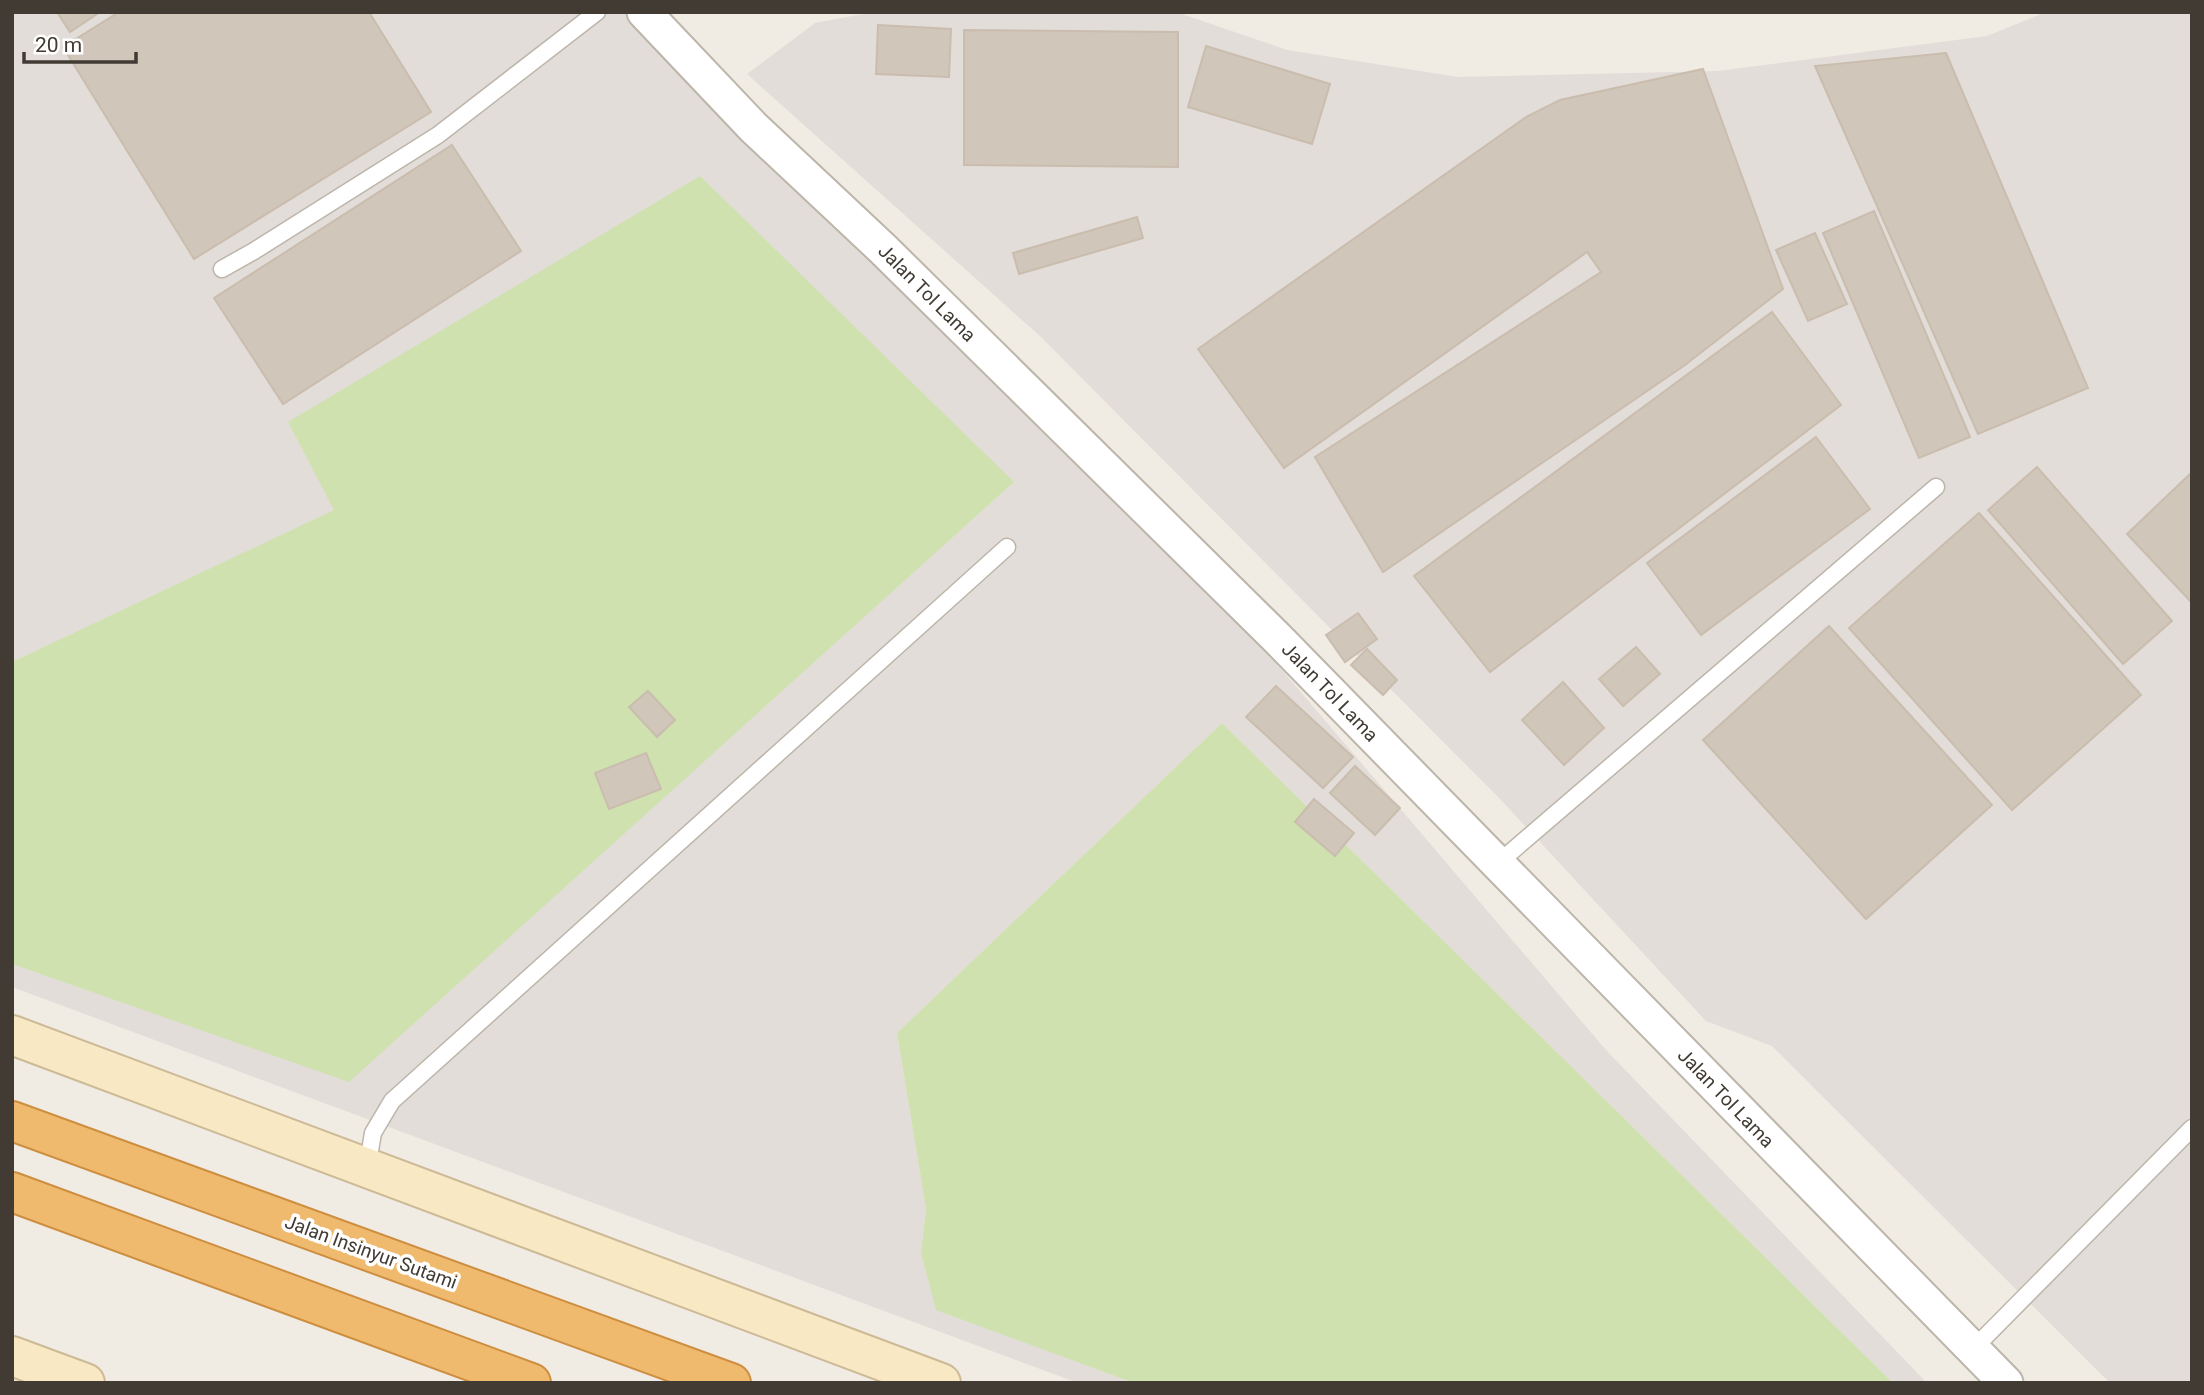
<svg xmlns="http://www.w3.org/2000/svg" width="2204" height="1395" viewBox="0 0 2204 1395" font-family="Roboto,sans-serif">
<rect width="100%" height="100%" fill="#f0ebe3"/>
<!-- industrial -->
<g fill="#e2ddd8">
<polygon points="12,12 626,12 733,122 1253,636 1606,1050 1927,1383 1893,1383 1222,723 897,1033 926,1209 921,1253 936,1309 1134,1383 1078,1383 12,987 12,964 349,1081 1014,482 288,422 335,510 12,662"/>
<polygon points="873,12 1176,12 1287,50 1458,77 1718,71 1987,36 2046,12 2192,12 2192,1383 2110,1383 1772,1046 1706,1021 1502,801 1041,337 747,74 815,23"/>
</g>
<!-- green -->
<g fill="#cee1af">
<polygon points="700,176 1014,482 349,1082 12,964 12,662 334,510 288,422"/>
<polygon points="1222,723 1893,1383 1134,1383 936,1310 921,1253 926,1209 897,1033"/>
</g>
<!-- building -->
<g fill="#d0c6ba" stroke="#cabdae" stroke-width="2">
<polygon points="57,12 100,12 70,32"/>
<polygon points="119,12 369,12 431,112 194,259 63,47"/>
<polygon points="878,25 951,29 949,77 876,74"/>
<polygon points="964,30 1178,32 1178,167 964,165"/>
<polygon points="1206,46 1330,84 1312,144 1188,107"/>
<polygon points="1946,53 2088,388 1978,434 1815,66"/>
<polygon points="1703,69 1783,289 1685,365 1383,572 1315,457 1601,272 1587,252 1284,468 1198,349 1526,117 1560,100"/>
<polygon points="452,145 521,251 283,404 214,298"/>
<polygon points="1874,211 1970,437 1919,458 1823,233"/>
<polygon points="1137,217 1143,238 1019,274 1013,253"/>
<polygon points="1815,233 1847,304 1808,321 1776,250"/>
<polygon points="1772,312 1841,405 1490,672 1414,576"/>
<polygon points="1816,437 1870,509 1701,635 1647,563"/>
<polygon points="2037,467 2172,621 2123,664 1988,510"/>
<polygon points="2192,472 2192,603 2127,534"/>
<polygon points="1979,513 2141,695 2012,810 1849,628"/>
<polygon points="1358,613 1377,639 1345,662 1326,635"/>
<polygon points="1829,626 1992,805 1866,919 1703,740"/>
<polygon points="1636,647 1660,674 1623,706 1599,679"/>
<polygon points="1367,649 1397,680 1383,695 1351,665"/>
<polygon points="1563,682 1604,728 1564,765 1522,720"/>
<polygon points="1276,686 1353,757 1323,788 1246,717"/>
<polygon points="648,691 675,720 657,737 629,707"/>
<polygon points="646,753 661,789 609,809 595,773"/>
<polygon points="1355,766 1400,808 1375,835 1330,793"/>
<polygon points="1314,799 1354,833 1335,856 1295,822"/>
</g>
<g fill="none" stroke-linecap="round" stroke-linejoin="round">
<!-- lane casing -->
<g stroke="#bdb5aa" stroke-width="19">
<g id="lane">
<polyline points="222,269 254,251 438,135 597,12"/>
<polyline points="1497,864 1936,487"/>
<polyline points="367,1168 373,1133 392,1101 1007,547"/>
<polyline points="1973,1349 2192,1128"/>
</g>
</g>
<!-- street casing -->
<g stroke="#bdb5aa" stroke-width="37">
<polyline id="street" points="644,12 753,127 883,249 1277,638 2006,1383"/>
</g>
<!-- secondary casing -->
<g stroke="#ccba96" stroke-width="42">
<g id="secondary">
<polyline points="12,1035 941,1383"/>
<polyline points="12,1356 85,1383"/>
</g>
</g>
<!-- highway casing -->
<g stroke="#ce8e40" stroke-width="42">
<g id="highway">
<polyline points="12,1121 731,1383"/>
<polyline points="12,1192 531,1383"/>
</g>
</g>
<!-- lane -->
<use href="#lane" stroke="#fff" stroke-width="16"/>
<!-- street -->
<use href="#street" stroke="#fff" stroke-width="33"/>
<!-- secondary -->
<use href="#secondary" stroke="#f9e8c4" stroke-width="38"/>
<!-- highway -->
<use href="#highway" stroke="#f0ba6e" stroke-width="38"/>
</g>
<g text-anchor="middle" dominant-baseline="central" stroke-width="7" stroke-linejoin="round" paint-order="stroke">
<!-- street labels -->
<g font-size="19" fill="#413b34" stroke="#fff">
<text transform="translate(927 293) rotate(45)">Jalan Tol Lama</text>
<text transform="translate(1330 692) rotate(46)">Jalan Tol Lama</text>
<text transform="translate(1726 1098) rotate(46)">Jalan Tol Lama</text>
<text transform="translate(371 1252) rotate(20)">Jalan Insinyur Sutami</text>
</g>
</g>
<!-- border -->
<rect width="2204" height="1395" fill="none" stroke="#413b34" stroke-width="28"/>
<!-- scale -->
<path d="M24 52v10h112v-10" fill="none" stroke="#413b34" stroke-width="3.5"/>
<text x="35" y="52" font-size="21" fill="#413b34" stroke="#ffffff" stroke-width="5" paint-order="stroke">20 m</text>
</svg>
